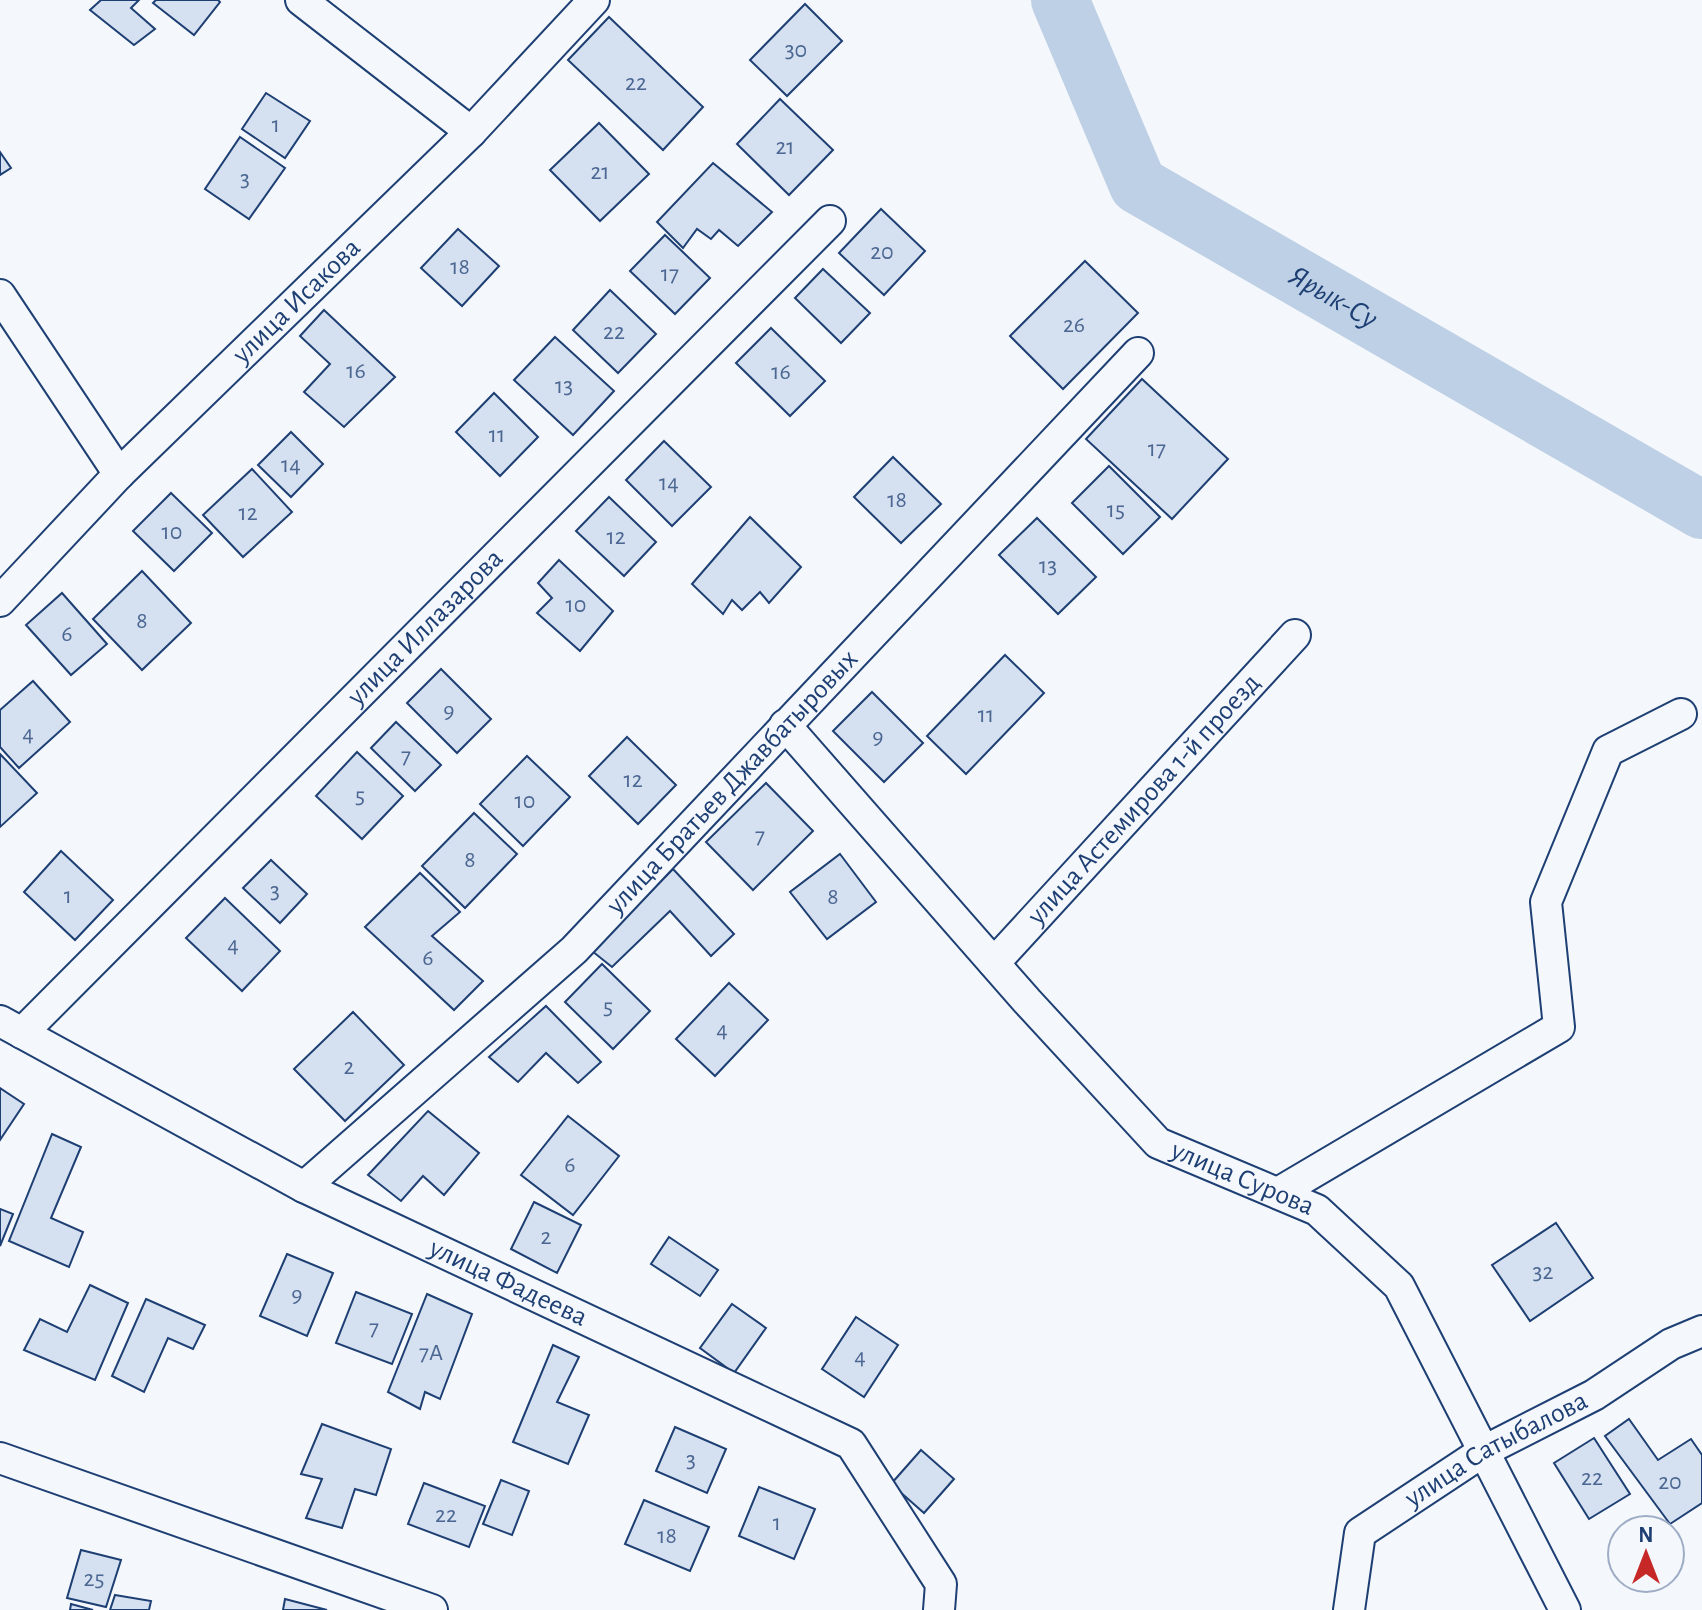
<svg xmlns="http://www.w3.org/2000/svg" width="1702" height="1610" viewBox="0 0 1702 1610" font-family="'Alegreya Sans',sans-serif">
<rect width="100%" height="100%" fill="#f4f7fb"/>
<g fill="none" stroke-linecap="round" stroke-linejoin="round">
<!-- river -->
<path stroke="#bed0e5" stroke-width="58" id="s1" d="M 1060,0 L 1138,185 L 1702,510"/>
</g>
<!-- building -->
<g fill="#d5e0f0" stroke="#1d3f73" stroke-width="2">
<polygon points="101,0 139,0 131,8 155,29 134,45 90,10"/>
<polygon points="156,0 218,0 220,2 194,35 153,3"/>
<polygon points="805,4 842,41 787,96 750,60"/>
<polygon points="609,17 703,107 663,150 568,60"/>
<polygon points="266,93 310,121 285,158 242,129"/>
<polygon points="780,99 833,150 789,195 737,144"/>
<polygon points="599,123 649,174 600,221 550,170"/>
<polygon points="240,137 285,168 249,219 205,189"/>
<polygon points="0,152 11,168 0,175"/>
<polygon points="713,163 772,212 738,246 719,230 711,239 697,229 683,248 657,222"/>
<polygon points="881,209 925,251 884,295 839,253"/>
<polygon points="458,229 499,266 462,306 421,268"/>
<polygon points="665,235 710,278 675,314 630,271"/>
<polygon points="1085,261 1138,313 1063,389 1010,336"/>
<polygon points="823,269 870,313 841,343 795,298"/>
<polygon points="610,290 656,334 618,373 573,330"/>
<polygon points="324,310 395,377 344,427 304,392 330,364 300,336"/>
<polygon points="771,328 825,381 790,416 736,363"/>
<polygon points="555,337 614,391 573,435 514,380"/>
<polygon points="1142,379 1228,459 1172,519 1086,439"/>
<polygon points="494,393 538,437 500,476 456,432"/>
<polygon points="291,432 323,464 291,497 258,465"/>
<polygon points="664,441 711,487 672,526 626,480"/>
<polygon points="893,457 941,504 901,543 854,497"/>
<polygon points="1109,466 1160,517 1123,554 1072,503"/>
<polygon points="252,469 292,512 243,557 203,515"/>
<polygon points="171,493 212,533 174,571 133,531"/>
<polygon points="609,497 656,542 624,576 576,531"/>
<polygon points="750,517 801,567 769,603 760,592 742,610 732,600 723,614 692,584"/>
<polygon points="1037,518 1096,577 1058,614 999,555"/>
<polygon points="559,560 613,611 580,651 537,613 552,598 538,583"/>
<polygon points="142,571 191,623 142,670 93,619"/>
<polygon points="62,593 107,644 71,675 26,625"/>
<polygon points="1005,655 1044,693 966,774 927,736"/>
<polygon points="441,669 491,719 457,753 407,703"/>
<polygon points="33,681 70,722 19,768 0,747 0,710"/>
<polygon points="872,692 923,743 884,782 833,731"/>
<polygon points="396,722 441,765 415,791 371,748"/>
<polygon points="627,737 676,785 638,824 589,776"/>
<polygon points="357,752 403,796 362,839 316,796"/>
<polygon points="0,754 37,793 0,827"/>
<polygon points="527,756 570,797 523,846 480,804"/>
<polygon points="766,783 813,831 753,890 706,842"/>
<polygon points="474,813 517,854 465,908 422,866"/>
<polygon points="61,851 113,900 75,940 24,892"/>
<polygon points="840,854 876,902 827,939 790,892"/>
<polygon points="271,860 307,894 280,923 243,888"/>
<polygon points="673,869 734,934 711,956 670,911 612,967 592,951"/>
<polygon points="420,873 460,912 432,936 483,981 454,1010 365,927"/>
<polygon points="225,898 280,951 242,991 186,938"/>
<polygon points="602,964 650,1011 613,1049 565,1002"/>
<polygon points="729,983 768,1020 715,1076 676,1039"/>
<polygon points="546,1006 601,1062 578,1083 546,1053 518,1082 489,1057"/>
<polygon points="353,1012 404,1065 345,1121 294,1069"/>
<polygon points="0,1088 24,1104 0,1140"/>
<polygon points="428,1111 479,1153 444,1195 423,1176 401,1201 368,1175"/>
<polygon points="568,1116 619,1156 573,1215 521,1175"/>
<polygon points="52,1134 81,1147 51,1218 83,1232 69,1267 9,1241"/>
<polygon points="534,1202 581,1225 557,1273 511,1249"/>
<polygon points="0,1209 13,1214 0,1246"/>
<polygon points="1556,1223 1593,1278 1530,1321 1492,1265"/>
<polygon points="669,1237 718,1270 700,1296 651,1264"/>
<polygon points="287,1254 333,1273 307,1336 260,1316"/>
<polygon points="90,1285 128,1303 95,1380 24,1350 40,1319 67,1332"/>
<polygon points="356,1292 412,1314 392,1364 336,1343"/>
<polygon points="427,1294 472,1314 440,1399 425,1392 420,1409 388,1392"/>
<polygon points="146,1299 205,1325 193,1349 168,1338 144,1392 112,1376"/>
<polygon points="732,1304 766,1328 734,1373 700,1348"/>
<polygon points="856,1317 898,1345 864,1397 822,1369"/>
<polygon points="553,1345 579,1357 557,1402 589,1415 568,1464 513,1442"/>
<polygon points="1629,1419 1658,1460 1691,1439 1702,1455 1702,1503 1670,1524 1605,1436"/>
<polygon points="322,1424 391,1449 376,1495 355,1489 342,1528 306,1518 322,1479 301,1474"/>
<polygon points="675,1427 726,1449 707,1493 656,1471"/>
<polygon points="1594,1438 1630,1494 1589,1519 1554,1463"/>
<polygon points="921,1450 954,1479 924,1513 891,1484"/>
<polygon points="501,1480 529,1491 512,1535 483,1524"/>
<polygon points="424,1483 485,1506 469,1547 408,1524"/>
<polygon points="759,1487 815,1509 794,1559 739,1536"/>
<polygon points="644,1500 709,1527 690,1571 625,1544"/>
<polygon points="81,1550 121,1560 106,1607 67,1598"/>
<polygon points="115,1595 151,1601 149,1610 110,1610"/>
<polygon points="285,1599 327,1610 283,1610"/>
<polygon points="71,1604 93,1610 70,1610"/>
</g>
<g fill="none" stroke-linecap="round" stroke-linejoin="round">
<!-- street casing -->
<g stroke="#1d3f73" stroke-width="34">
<g id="street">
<polyline points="301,0 471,132"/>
<polyline points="0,295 119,474"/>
<path id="s2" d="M 0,601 L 119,474 L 471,132 L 594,0"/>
<path id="s3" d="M 785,725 L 1027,1001 L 1158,1143 L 1317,1210 L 1399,1286 L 1565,1610"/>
<path id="s4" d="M 994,963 L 1295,635"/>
<path id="s5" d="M 0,1021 L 304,1187 L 851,1444 L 941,1584 L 939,1610"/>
<path id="s6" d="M 22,1033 L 830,221"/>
<path id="s7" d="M 304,1187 L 574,950 L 1138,353"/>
<polyline points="1278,1193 1559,1027 1546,902 1608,751 1681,714"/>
<polyline points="0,1458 432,1610"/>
<path id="s8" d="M 1349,1610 L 1360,1533 L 1484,1451 L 1594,1395 L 1671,1344 L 1702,1331"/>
</g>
</g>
<!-- street -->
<use href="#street" stroke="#f4f7fb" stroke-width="30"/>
</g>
<g text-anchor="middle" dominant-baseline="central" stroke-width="6" stroke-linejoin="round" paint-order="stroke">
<!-- number labels -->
<g font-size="24" fill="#4b6792">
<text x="796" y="50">30</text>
<text x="636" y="83">22</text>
<text x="276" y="125">1</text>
<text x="785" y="147">21</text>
<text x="600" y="172">21</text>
<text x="245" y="179">3</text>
<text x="882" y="252">20</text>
<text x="460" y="267">18</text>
<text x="670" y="274">17</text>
<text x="1074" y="325">26</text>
<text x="614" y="332">22</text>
<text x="356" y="371">16</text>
<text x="781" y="372">16</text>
<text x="564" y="386">13</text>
<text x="497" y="435">11</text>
<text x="1157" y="449">17</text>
<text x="291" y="465">14</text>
<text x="669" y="483">14</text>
<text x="897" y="500">18</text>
<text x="1116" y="510">15</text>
<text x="248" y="513">12</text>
<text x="172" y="532">10</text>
<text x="616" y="537">12</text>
<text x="1048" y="566">13</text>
<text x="576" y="605">10</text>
<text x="142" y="621">8</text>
<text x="67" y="634">6</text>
<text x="449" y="711">9</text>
<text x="986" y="715">11</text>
<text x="28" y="734">4</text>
<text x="878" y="737">9</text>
<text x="406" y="756">7</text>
<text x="633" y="780">12</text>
<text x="360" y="796">5</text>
<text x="525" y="801">10</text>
<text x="760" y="836">7</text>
<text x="470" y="860">8</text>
<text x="275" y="891">3</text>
<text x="68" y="896">1</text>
<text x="833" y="897">8</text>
<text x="233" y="945">4</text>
<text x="428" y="958">6</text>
<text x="608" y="1007">5</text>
<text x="722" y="1030">4</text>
<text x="349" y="1067">2</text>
<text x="570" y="1165">6</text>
<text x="546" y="1237">2</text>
<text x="1543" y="1272">32</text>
<text x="297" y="1295">9</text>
<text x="374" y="1328">7</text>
<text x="431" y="1353">7А</text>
<text x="860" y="1357">4</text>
<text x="691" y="1460">3</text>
<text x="1592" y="1478">22</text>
<text x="1670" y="1482">20</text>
<text x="446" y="1515">22</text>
<text x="777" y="1523">1</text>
<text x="667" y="1536">18</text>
<text x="94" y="1579">25</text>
</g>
<!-- street labels -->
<g font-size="28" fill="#1d3f73" stroke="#f4f7fb">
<text stroke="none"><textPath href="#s2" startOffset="422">улица Исакова</textPath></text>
<text stroke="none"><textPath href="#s6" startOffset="572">улица Иллазарова</textPath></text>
<text stroke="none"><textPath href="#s7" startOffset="590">улица Братьев Джавбатыровых</textPath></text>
<text stroke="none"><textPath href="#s4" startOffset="222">улица Астемирова 1-й проезд</textPath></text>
<text stroke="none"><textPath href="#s3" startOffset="652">улица Сурова</textPath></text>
<text stroke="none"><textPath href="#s5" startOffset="572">улица Фадеева</textPath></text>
<text stroke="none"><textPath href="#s8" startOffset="238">улица Сатыбалова</textPath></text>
</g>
<!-- water labels -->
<g font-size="30" font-style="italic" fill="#1d3f73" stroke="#f4f7fb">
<text stroke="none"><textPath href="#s1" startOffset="426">Ярык-Су</textPath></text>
</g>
</g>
<!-- north arrow -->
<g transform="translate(1646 1554)"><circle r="38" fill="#f4f7fb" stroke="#9eadc5" stroke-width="2"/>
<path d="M0-6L14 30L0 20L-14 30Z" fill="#c62828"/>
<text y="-12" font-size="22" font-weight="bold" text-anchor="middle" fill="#1d3f73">N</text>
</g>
</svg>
